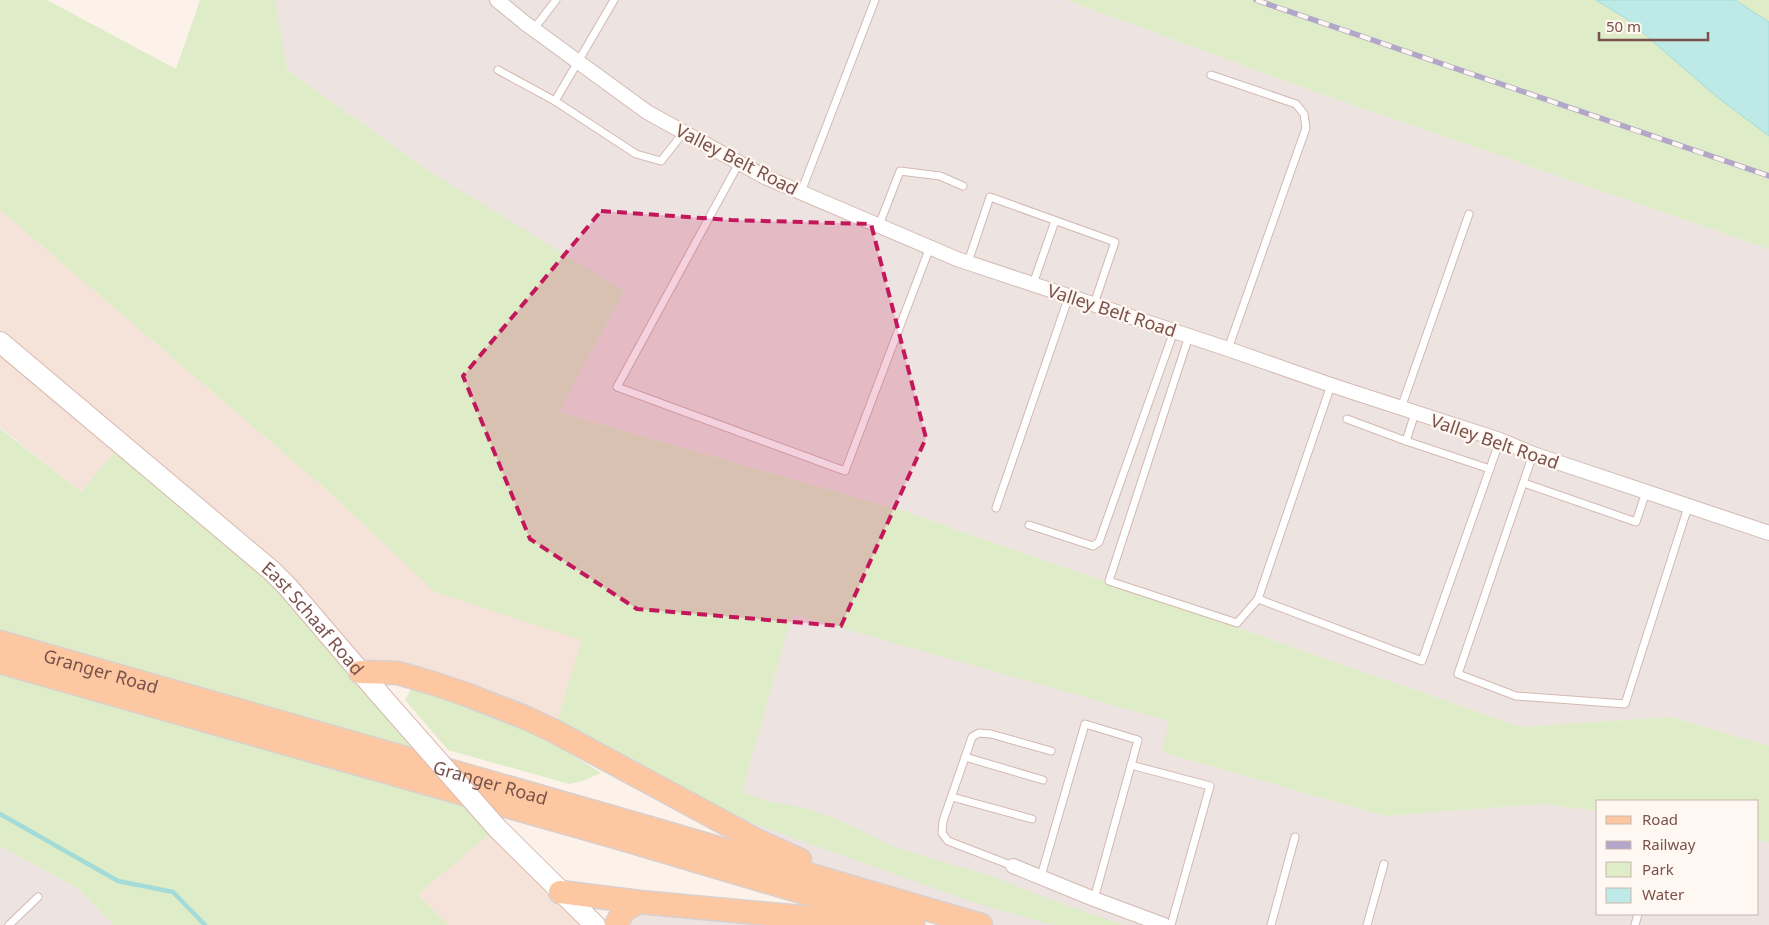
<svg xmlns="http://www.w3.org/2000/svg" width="1769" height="925" viewBox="0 0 1769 925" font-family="'Noto Sans',sans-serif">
<rect width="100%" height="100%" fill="#fdf2ea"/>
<!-- residential -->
<g fill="#f5e2d8">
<polygon points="0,210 328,491 435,592 583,640 554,731 360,672 121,444 81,492 0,427"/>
<polygon points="497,828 595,925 448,925 418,894"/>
</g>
<!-- industrial -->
<g fill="#ede3e0">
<polygon points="272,0 1066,0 1307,89 1769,249 1769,746 1671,717 1521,727 900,510 559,412 429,171 287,70"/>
<polygon points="792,613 1170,721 1163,752 1385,816 1541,804 1598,811 1598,914 1758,914 1758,840 1769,843 1769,925 981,925 893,900 787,855 732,827"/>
<polygon points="0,846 79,889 113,925 0,925"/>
<polygon points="624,910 851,925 616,925"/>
</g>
<!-- green -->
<g fill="#deecc7">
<polygon points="0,0 47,0 176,69 200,0 275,0 287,70 429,171 624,291 559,412 900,510 1521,727 1671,717 1769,746 1769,843 1758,840 1758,801 1598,801 1598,811 1541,804 1385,816 1162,752 1169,721 792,614 742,792 771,802 805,808 839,820 897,848 994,877 1038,895 1123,925 1052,925 976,903 735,817 554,731 582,640 435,592 328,491 0,210"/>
<polygon points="1066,0 1596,0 1627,19 1717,97 1769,136 1769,249 1307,89"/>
<polygon points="1735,0 1769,0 1769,22 1736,1"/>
<polygon points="0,428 81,492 121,444 272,571 444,769 0,642"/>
<polygon points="0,662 466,793 497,828 418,894 448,925 113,925 79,889 0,846"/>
<polygon points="411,689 437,693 503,720 564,750 601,773 583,781 569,784 448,750 405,700"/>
</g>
<!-- water -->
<polygon fill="#bde9e6" stroke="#a3dbd8" points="1596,0 1735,0 1769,22 1769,136 1717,97 1627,19"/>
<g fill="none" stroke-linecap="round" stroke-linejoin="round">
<!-- stream -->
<polyline stroke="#a3dbd8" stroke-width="4.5" points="0,814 118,881 173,892 205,925"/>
<!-- lane casing -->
<g stroke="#d3b9b1" stroke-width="9">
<g id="lane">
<polyline points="614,0 555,101 636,154 661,161 684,132"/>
<polyline points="533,30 556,0"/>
<polyline points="498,70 555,101"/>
<polyline points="1211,75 1296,104 1304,114 1306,128 1228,349"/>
<polyline points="739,163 617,387 845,471 930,247"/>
<polyline points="801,192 875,0"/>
<polyline points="879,225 900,171 940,176 963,186"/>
<polyline points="968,262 990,197 1115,242 1094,304"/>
<polyline points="1033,284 1055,221"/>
<polyline points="1189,336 1109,581 1237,623 1258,599 1331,385"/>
<polyline points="1401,408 1469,214"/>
<polyline points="1347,419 1406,441 1415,413"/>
<polyline points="1406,441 1490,469"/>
<polyline points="1533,454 1458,674 1516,696 1625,704 1688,507"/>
<polyline points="1524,483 1636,522 1646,492"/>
<polyline points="996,508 1069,296"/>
<polyline points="1029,525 1093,546 1099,542 1174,331"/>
<polyline points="1258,599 1422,661 1500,440"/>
<polyline points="965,757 1043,780"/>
<polyline points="1131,765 1210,786 1171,925"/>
<polyline points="952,797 1032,819"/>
<polyline points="1013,866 948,841 942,833 943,821 972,737 979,733 991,734 1051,751"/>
<polyline points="1041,876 1085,724 1138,740 1094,899"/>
<polyline points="9,925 38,897"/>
<polyline points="1271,925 1295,837"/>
<polyline points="1367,925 1384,864"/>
<polyline points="1635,925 1638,914"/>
</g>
</g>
<!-- street casing -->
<g stroke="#d3b9b1" stroke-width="16">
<g id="street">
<polyline points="497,0 525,23 647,112 765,177 957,259 1228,349 1331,385 1500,440 1533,454 1769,533"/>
<polyline points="1013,866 1094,899 1164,925"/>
</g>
</g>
<!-- secondary casing -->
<g stroke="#d8bab1" stroke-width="22">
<g id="secondary">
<path id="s1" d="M 0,342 L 272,571 L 287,586 L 381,696"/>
<polyline points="497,828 595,925"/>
</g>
</g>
<!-- primary casing -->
<g stroke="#dacfcd" stroke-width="25">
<g id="primary">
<path id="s2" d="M 0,642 L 650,828 L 981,925"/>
<polyline points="0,662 619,838 913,925"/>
<polyline points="360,672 398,673 432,683 465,694 524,717 554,731 758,841 800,860"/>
<polyline points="560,892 639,902 845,921 871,925"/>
<polyline points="616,925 624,910 639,902"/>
</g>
</g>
<!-- lane -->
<use href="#lane" stroke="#fff" stroke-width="7"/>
<!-- street -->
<use href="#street" stroke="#fff" stroke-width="14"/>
<!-- secondary -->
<use href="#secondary" stroke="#fff" stroke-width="20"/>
<!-- primary -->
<use href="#primary" stroke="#fdc8a1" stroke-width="22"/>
<!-- rail casing -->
<g stroke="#b2a6c9" stroke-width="5.5">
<polyline id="rail" points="1256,0 1769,176"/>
</g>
<!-- rail -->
<use href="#rail" stroke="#fff7f1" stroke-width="4" stroke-dasharray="11" stroke-linecap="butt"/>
<!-- secondary-bridge casing -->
<g stroke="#d8bab1" stroke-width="22" stroke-linecap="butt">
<polyline id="secondary-bridge" points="381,696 497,828"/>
</g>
<!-- secondary-bridge -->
<use href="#secondary-bridge" stroke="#fff" stroke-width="20"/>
</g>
<!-- marked area -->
<path fill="#c2185b" fill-opacity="0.2" stroke="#c2185b" stroke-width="4" stroke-dasharray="10 6" stroke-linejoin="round" d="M 601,211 L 731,220 L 871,224 L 926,438 L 841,626 L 637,609 L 530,539 L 463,376 Z"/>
<g text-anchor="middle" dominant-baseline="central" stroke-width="4.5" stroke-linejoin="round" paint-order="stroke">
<!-- street labels -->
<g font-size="18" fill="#7a524b" stroke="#fff7f1">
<text transform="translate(737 159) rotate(27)">Valley Belt Road</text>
<text transform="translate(1112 310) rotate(18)">Valley Belt Road</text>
<text transform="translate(1495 441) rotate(19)">Valley Belt Road</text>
<text stroke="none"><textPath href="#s1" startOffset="418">East Schaaf Road</textPath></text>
<text stroke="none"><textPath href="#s2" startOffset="105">Granger Road</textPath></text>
<text stroke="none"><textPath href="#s2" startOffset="510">Granger Road</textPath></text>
</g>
</g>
<!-- legend -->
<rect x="1596" y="800" width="162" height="115" fill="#fff7f1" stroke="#cab5af"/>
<rect x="1606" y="816" width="25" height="8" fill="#fdc8a1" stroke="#cab5af"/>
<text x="1642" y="825" font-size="15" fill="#7a524b">Road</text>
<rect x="1606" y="841" width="25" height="8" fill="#b2a6c9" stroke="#cab5af"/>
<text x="1642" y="850" font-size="15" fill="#7a524b">Railway</text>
<rect x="1606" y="862" width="25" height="15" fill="#deecc7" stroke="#cab5af"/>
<text x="1642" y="875" font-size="15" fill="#7a524b">Park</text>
<rect x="1606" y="888" width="25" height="15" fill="#bde9e6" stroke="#cab5af"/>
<text x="1642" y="900" font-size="15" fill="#7a524b">Water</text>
<!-- scale -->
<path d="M1599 32v8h109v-8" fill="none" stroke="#7a524b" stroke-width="2.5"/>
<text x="1606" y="32" font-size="15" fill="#7a524b" stroke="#fff7f1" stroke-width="4" paint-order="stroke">50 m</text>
</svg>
